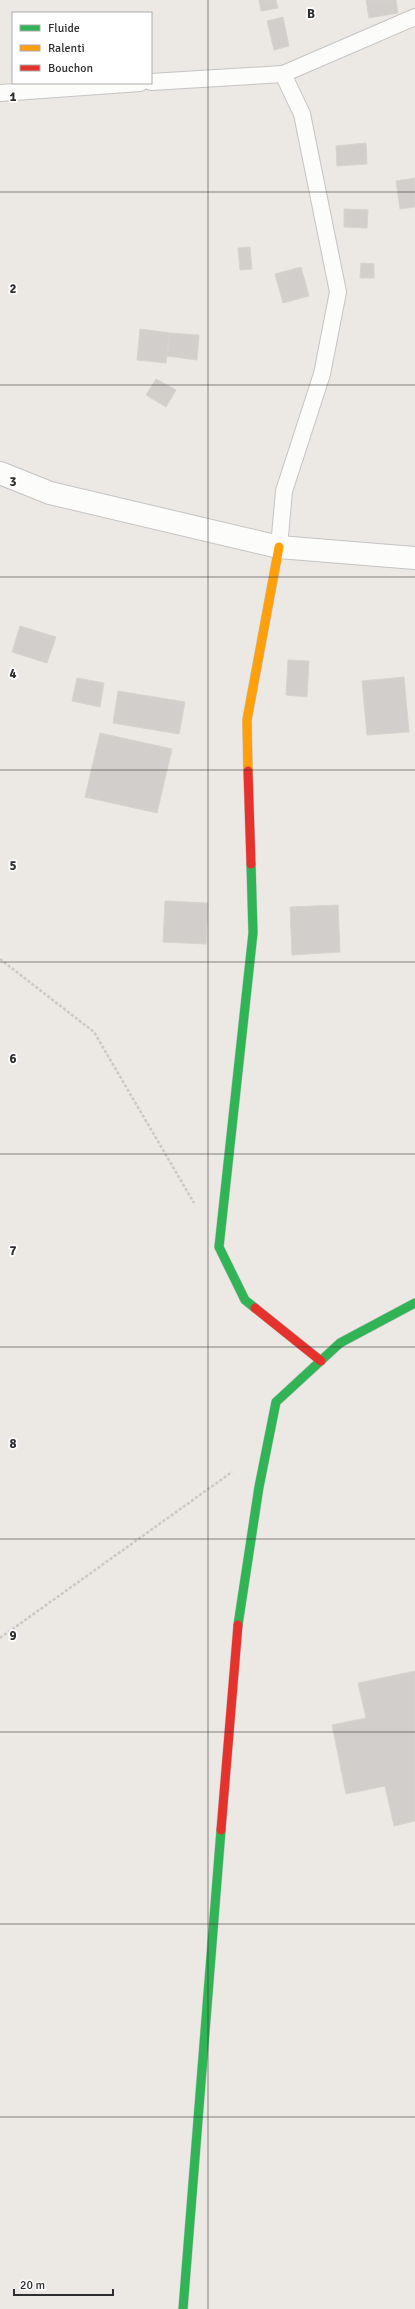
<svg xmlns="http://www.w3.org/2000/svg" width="415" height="2309" viewBox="0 0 415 2309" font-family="Signika,sans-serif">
<rect width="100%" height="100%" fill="#ece8e4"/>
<!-- building -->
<g fill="#d1cecb" stroke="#d7d4d0">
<polygon points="259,0 276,0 278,8 261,11"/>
<polygon points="366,0 396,0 398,13 369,18"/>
<polygon points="283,17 289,46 274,50 267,21"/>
<polygon points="366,143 367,164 337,166 336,146"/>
<polygon points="415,178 415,207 400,209 396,181"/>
<polygon points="344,209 368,210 367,228 344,227"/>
<polygon points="250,247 252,269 240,270 238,248"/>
<polygon points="361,263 374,264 374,278 360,278"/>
<polygon points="301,267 309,296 283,303 275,274"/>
<polygon points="140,329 170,333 166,363 137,360"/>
<polygon points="170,333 199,335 197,360 167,356"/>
<polygon points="156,379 176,390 166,407 146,395"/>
<polygon points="20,626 56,637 47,663 12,652"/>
<polygon points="288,660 309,661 307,697 286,695"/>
<polygon points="404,677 409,732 367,735 362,681"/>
<polygon points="77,678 104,683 100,707 72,701"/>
<polygon points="118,691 185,702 179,734 113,723"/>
<polygon points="100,733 172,749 157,813 85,797"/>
<polygon points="165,901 208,903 206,944 163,942"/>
<polygon points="338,905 340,952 292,955 290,907"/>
<polygon points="415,1671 415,1821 394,1826 385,1786 346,1794 332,1725 366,1718 358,1683"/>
</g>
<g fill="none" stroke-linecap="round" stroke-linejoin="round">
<!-- lane casing -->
<g stroke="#c5c4c5" stroke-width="18">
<g id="lane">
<polyline points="151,82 283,74 415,17"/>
<polyline points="0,93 140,83"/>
<polyline points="279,547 284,491 322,374 338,292 302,114 283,74"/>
</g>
</g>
<!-- street casing -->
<g stroke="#c5c4c5" stroke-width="24">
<polyline id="street" points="0,473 50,493 279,547 415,558"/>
</g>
<!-- fast casing -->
<g stroke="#c5c4c5" stroke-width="10">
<g id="fast">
<polyline points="251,864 253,933 219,1247 245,1300 255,1308"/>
<polyline points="238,1625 259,1487 276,1402 340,1343 415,1303"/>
<polyline points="183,2309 221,1830"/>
</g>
</g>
<!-- slow casing -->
<g stroke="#c5c4c5" stroke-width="10">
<polyline id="slow" points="248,771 247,720 279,547"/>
</g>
<!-- jam casing -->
<g stroke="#c5c4c5" stroke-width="10">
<g id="jam">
<polyline points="248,771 251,864"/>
<polyline points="255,1308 321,1361"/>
<polyline points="221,1830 238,1625"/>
</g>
</g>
<!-- path -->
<g stroke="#c9c9c8" stroke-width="2.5" stroke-dasharray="3 2" stroke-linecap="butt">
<polyline points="0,959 94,1032 194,1203"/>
<polyline points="0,1638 232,1472"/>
</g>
<!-- lane -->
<use href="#lane" stroke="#fcfcfb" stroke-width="16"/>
<!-- street -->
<use href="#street" stroke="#fcfcfb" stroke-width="22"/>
<!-- fast -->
<use href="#fast" stroke="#30b455" stroke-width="9"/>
<!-- slow -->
<use href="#slow" stroke="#ff9f0a" stroke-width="9"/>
<!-- jam -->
<use href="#jam" stroke="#e5322d" stroke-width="9"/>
</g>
<!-- grid -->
<path fill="none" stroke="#2e2e2e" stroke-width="1" stroke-opacity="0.55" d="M 208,0 L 208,2309M 0,192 L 415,192M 0,385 L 415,385M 0,577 L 415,577M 0,770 L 415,770M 0,962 L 415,962M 0,1154 L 415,1154M 0,1347 L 415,1347M 0,1539 L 415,1539M 0,1732 L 415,1732M 0,1924 L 415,1924M 0,2117 L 415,2117"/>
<g font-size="13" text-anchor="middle" font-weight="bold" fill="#2e2e2e" stroke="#fff" stroke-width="3.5" stroke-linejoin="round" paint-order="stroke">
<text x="311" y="18">B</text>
<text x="13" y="101">1</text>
<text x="13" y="293">2</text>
<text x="13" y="486">3</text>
<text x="13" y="678">4</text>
<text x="13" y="870">5</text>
<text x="13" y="1063">6</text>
<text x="13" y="1255">7</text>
<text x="13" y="1448">8</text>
<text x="13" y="1640">9</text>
</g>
<!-- legend -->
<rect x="12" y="12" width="140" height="72" fill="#ffffff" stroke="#ababab"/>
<rect x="20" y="25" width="20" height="6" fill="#30b455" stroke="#ababab"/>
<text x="48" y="32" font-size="12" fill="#2e2e2e">Fluide</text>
<rect x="20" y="45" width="20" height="6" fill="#ff9f0a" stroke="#ababab"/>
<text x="48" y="52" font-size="12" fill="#2e2e2e">Ralenti</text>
<rect x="20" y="65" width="20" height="6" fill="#e5322d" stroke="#ababab"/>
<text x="48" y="72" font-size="12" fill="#2e2e2e">Bouchon</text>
<!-- scale -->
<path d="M14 2289v6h99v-6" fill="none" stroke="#2e2e2e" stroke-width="2"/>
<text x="20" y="2289" font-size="12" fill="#2e2e2e" stroke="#ffffff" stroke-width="3" paint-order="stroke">20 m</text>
</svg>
